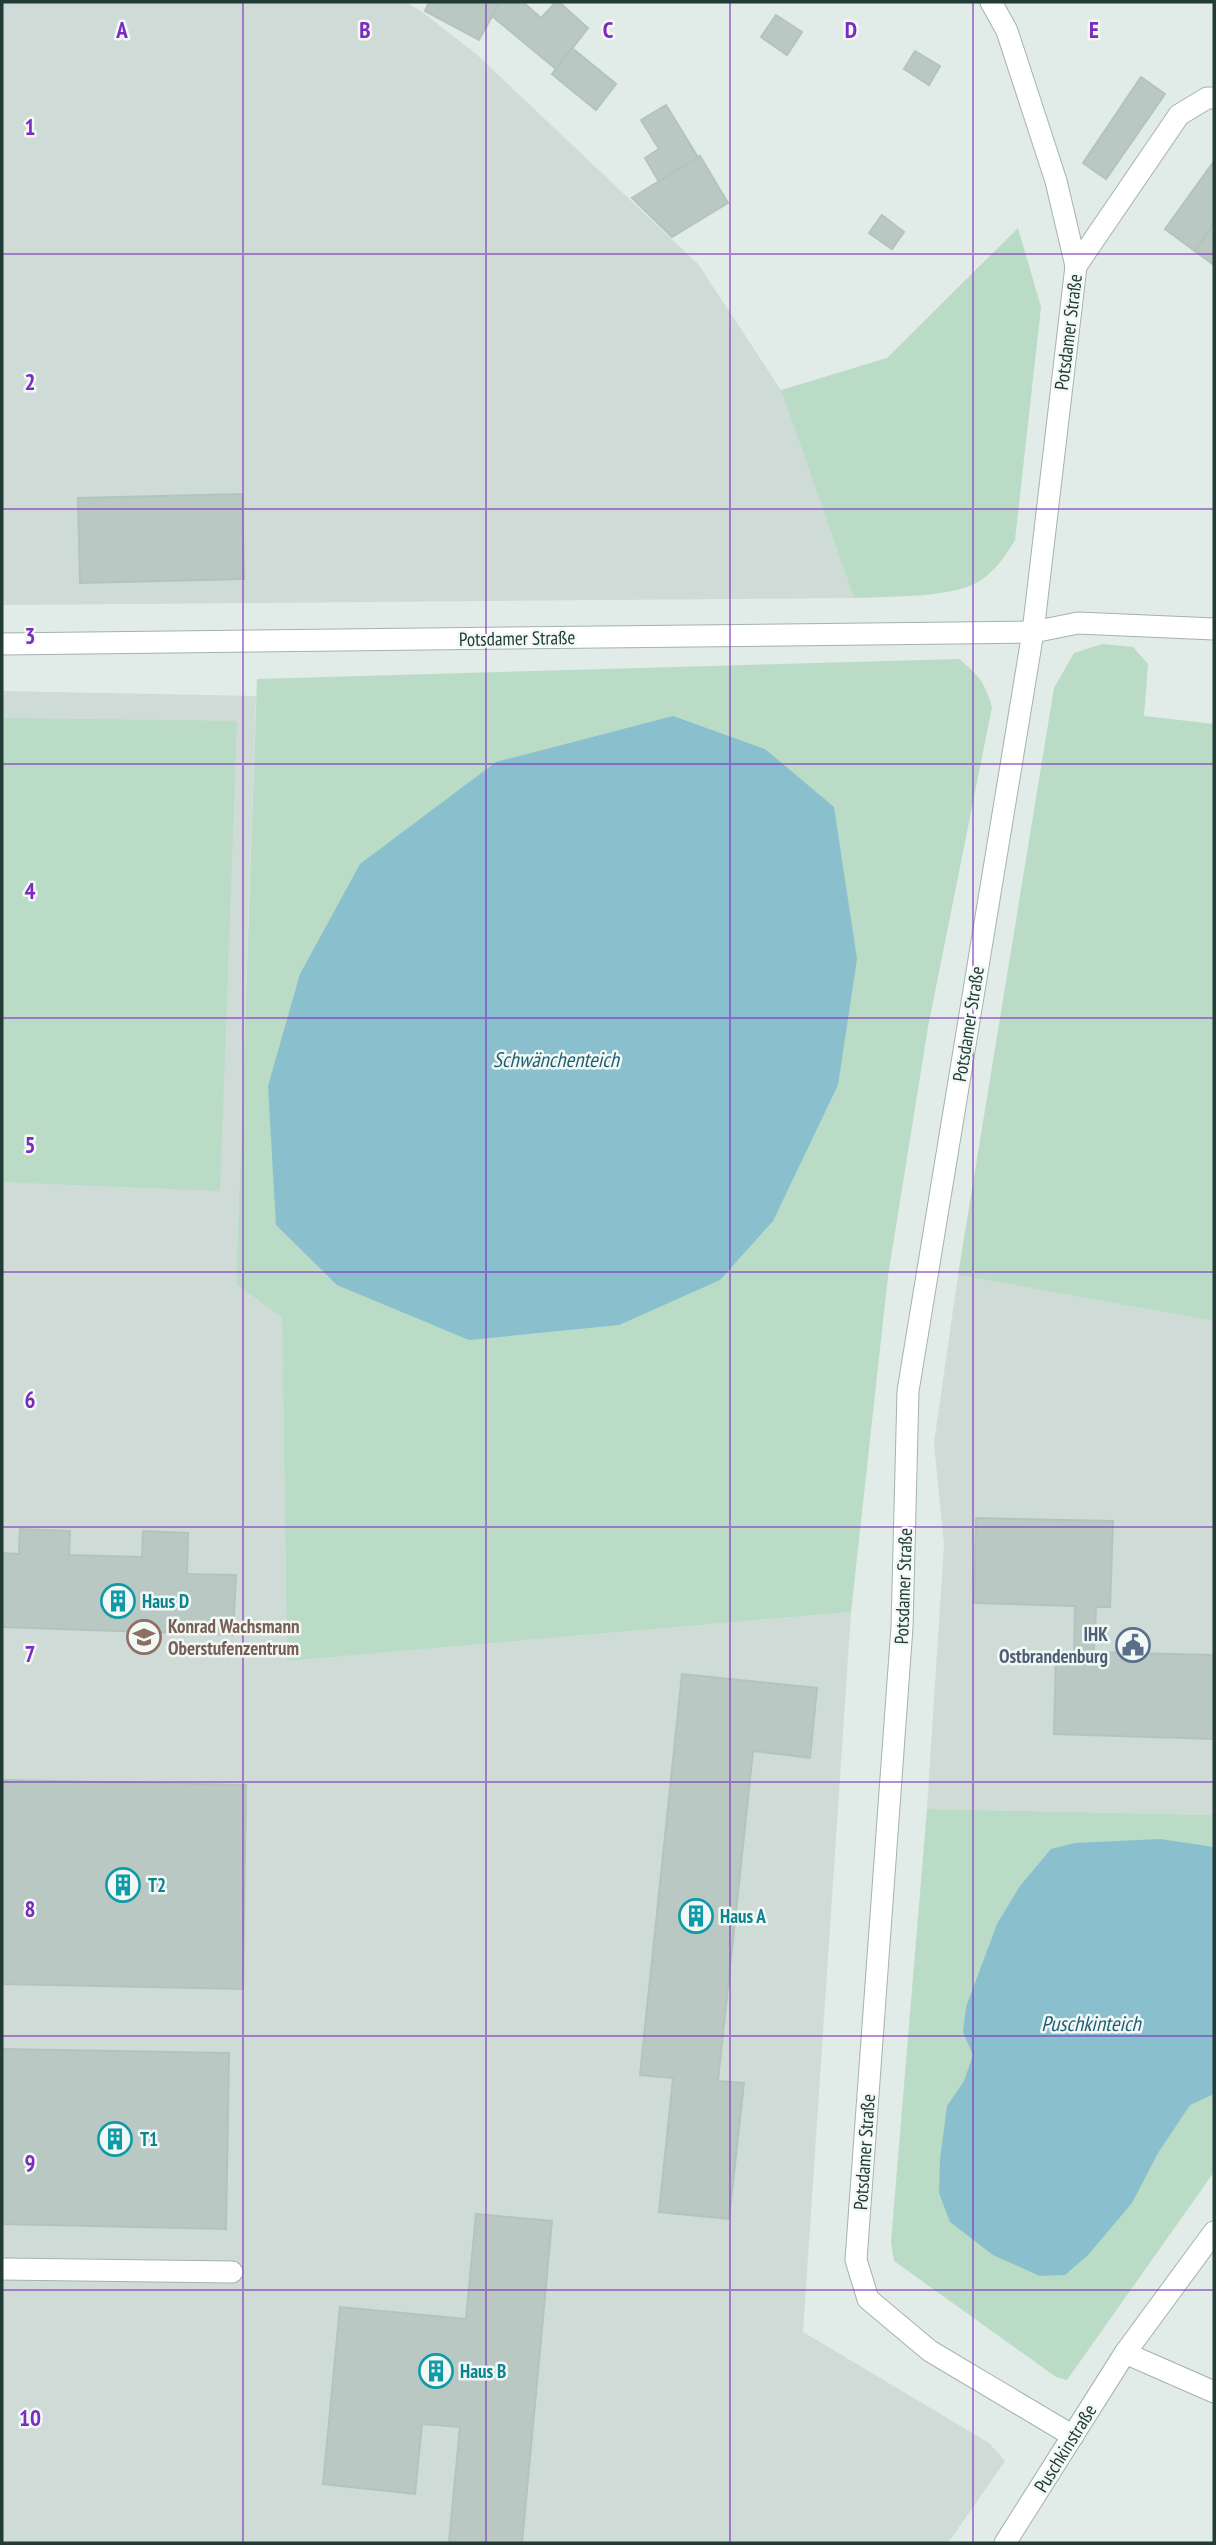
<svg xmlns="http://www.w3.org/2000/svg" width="1216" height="2545" viewBox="0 0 1216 2545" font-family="'PT Sans Narrow',sans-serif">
<rect width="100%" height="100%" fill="#e1ebe7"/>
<!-- built -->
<g fill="#cfdbd6">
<polygon points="2,2 406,2 422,12 475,53 698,264 781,390 854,598 2,605"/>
<polygon points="2,691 256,696 236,1284 282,1318 287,1661 851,1612 803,2332 989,2443 1005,2461 948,2543 2,2543"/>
<polygon points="958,1275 1214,1321 1214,1815 927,1809 944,1544 934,1443"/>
</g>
<!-- green -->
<g fill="#badbc6">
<path d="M 1018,228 L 1041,307 L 1015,540 C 1007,554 997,568 984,578 C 958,599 887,596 854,598 L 781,390 L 887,358 Z"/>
<polygon points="1102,644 1133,647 1148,664 1144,716 1214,724 1214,1321 958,1275 1054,688 1074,653"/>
<path d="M 959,659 C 979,675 985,683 992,707 L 928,1027 L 888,1276 L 851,1612 L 287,1661 L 282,1318 L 236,1284 L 257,679 Z"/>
<polygon points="2,718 237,721 220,1191 2,1182"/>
<polygon points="927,1809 1214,1815 1214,2172 1067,2380 1056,2377 894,2261 891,2242"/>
</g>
<!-- water -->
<g fill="#8abfce">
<polygon points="673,716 765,749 834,807 857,959 838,1085 773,1221 720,1280 619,1325 469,1340 337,1285 276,1225 268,1086 300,974 360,864 496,762"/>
<polygon points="1160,1839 1214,1847 1214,2094 1190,2105 1158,2153 1132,2203 1088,2255 1065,2275 1040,2276 993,2255 950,2222 939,2193 940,2159 947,2106 964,2081 973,2055 963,2032 966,2007 997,1924 1020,1886 1051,1849 1075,1843"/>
</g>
<!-- building -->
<g fill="#b9c8c3" stroke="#b3c4be" stroke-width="2">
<polygon points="429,2 500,2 479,40 425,11"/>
<polygon points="500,2 523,2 541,18 556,2 559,2 588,28 556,69 492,16"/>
<polygon points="776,15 802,32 787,55 761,37"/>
<polygon points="572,48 616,84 596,110 552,74"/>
<polygon points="915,51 940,66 929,85 904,69"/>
<polygon points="1141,77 1165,94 1106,179 1083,163"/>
<polygon points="666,105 699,159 659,182 645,158 659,149 641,120"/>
<polygon points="700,156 728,203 672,237 632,198"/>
<polygon points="1214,161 1214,224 1195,251 1165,229"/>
<polygon points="882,215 904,232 892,249 869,233"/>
<polygon points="1214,224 1214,265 1195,251"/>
<polygon points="242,494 244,579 80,583 78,498"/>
<polygon points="976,1518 1113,1521 1110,1607 1096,1607 1094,1652 1214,1655 1214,1739 1054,1734 1056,1651 1074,1652 1075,1606 974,1603"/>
<polygon points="20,1529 70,1531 69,1555 142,1557 143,1531 188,1533 187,1574 236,1575 233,1635 2,1627 2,1553 19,1554"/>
<polygon points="682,1674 817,1688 810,1758 753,1751 718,2081 744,2083 729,2219 659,2212 673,2078 640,2075"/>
<polygon points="2,1780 246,1785 243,1989 2,1984"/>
<polygon points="2,2049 229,2053 226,2229 2,2224"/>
<polygon points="476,2214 552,2221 522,2543 449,2543 460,2427 422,2424 415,2494 323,2484 340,2307 466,2319"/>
</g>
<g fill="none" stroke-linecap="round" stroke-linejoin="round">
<!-- service casing -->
<g stroke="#a4b3ae" stroke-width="23">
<g id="service">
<polyline points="1076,266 1179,115 1207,98 1214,98"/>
<polyline points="1033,632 1078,623 1214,629"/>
<polyline points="2,2269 232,2272"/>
<polyline points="1125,2353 1214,2392"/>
</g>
</g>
<!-- minor casing -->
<g stroke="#a4b3ae" stroke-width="23">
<g id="minor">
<polyline points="991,2 1007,31 1056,181 1076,266 1033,632 908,1391 902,1627 856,2260 868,2299 930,2351 1073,2436"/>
<polyline points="2,644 1033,632"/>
</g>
</g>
<!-- tertiary casing -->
<g stroke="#a4b3ae" stroke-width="23">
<polyline id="tertiary" points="1005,2543 1125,2353 1214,2232"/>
</g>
<!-- service -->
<use href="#service" stroke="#fff" stroke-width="21"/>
<!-- minor -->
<use href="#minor" stroke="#fff" stroke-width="21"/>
<!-- tertiary -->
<use href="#tertiary" stroke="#fff" stroke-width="21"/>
</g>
<!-- grid -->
<path fill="none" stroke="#7b2cbf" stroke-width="2" stroke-opacity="0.55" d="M 243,2 L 243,2543M 486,2 L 486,2543M 730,2 L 730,2543M 973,2 L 973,2543M 2,254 L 1214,254M 2,509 L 1214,509M 2,764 L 1214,764M 2,1018 L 1214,1018M 2,1272 L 1214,1272M 2,1527 L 1214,1527M 2,1782 L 1214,1782M 2,2036 L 1214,2036M 2,2290 L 1214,2290"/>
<!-- icons -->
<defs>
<g id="building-ring" transform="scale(1.75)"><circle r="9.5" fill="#f1f8f5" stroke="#0f9aa8" stroke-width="1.5"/><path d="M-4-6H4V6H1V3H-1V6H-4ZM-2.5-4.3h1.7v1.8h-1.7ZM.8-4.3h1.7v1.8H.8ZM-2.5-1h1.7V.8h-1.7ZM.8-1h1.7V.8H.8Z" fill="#0f9aa8"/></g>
<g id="school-ring" transform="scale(1.75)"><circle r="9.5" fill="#f1f8f5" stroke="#8d6e63" stroke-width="1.5"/><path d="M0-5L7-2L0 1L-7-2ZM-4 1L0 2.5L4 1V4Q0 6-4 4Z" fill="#8d6e63"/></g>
<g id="civic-ring" transform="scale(1.75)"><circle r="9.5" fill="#f1f8f5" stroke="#5c6f8a" stroke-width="1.5"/><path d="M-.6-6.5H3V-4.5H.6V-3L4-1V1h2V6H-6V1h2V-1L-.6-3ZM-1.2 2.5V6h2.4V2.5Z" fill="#5c6f8a"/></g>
</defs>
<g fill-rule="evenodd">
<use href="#building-ring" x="118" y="1601"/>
<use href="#school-ring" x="144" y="1637"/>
<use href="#civic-ring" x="1133" y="1645"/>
<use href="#building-ring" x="123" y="1885"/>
<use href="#building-ring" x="696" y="1916"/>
<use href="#building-ring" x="115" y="2139"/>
<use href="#building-ring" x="436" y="2371"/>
</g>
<g text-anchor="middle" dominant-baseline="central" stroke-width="5" stroke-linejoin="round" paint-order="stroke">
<!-- street labels -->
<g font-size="19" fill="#223b36" stroke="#f1f8f5">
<text transform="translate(1068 332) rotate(-83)">Potsdamer Straße</text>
<text transform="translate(517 638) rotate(-1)">Potsdamer Straße</text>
<text transform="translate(968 1024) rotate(-81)">Potsdamer Straße</text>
<text transform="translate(903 1586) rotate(-88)">Potsdamer Straße</text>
<text transform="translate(864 2152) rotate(-86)">Potsdamer Straße</text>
<text transform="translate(1065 2448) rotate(-58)">Puschkinstraße</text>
</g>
<!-- culture labels -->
<g font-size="19" font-weight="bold" fill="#0d838f" stroke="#f1f8f5" text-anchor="start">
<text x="142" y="1601">Haus D</text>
<text x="148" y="1885">T2</text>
<text x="720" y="1916">Haus A</text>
<text x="140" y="2139">T1</text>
<text x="460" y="2371">Haus B</text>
</g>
<!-- education labels -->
<g font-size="19" font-weight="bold" fill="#785e54" stroke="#f1f8f5" text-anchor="start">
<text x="168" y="1626">Konrad Wachsmann<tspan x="168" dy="22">Oberstufenzentrum</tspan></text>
</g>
<!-- service labels -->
<g font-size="19" font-weight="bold" fill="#4e5e75" stroke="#f1f8f5" text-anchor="end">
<text x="1108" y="1634">IHK<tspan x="1108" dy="22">Ostbrandenburg</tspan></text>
</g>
<!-- water labels -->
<g font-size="21" font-style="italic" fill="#1e5f74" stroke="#f1f8f5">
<text x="556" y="1059">Schwänchenteich</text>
<text x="1091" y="2023">Puschkinteich</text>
</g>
</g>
<g font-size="23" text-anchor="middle" font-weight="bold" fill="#7b2cbf" stroke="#f1f8f5" stroke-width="5" stroke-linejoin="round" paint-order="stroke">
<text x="122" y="38">A</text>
<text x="365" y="38">B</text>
<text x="608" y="38">C</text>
<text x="851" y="38">D</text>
<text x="1094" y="38">E</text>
<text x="30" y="135">1</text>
<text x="30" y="390">2</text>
<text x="30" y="644">3</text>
<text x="30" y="899">4</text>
<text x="30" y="1153">5</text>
<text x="30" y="1408">6</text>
<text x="30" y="1662">7</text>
<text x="30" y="1917">8</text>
<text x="30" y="2171">9</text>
<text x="30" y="2426">10</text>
</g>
<!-- border -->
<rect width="1216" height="2545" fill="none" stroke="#223b36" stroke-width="7"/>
</svg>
